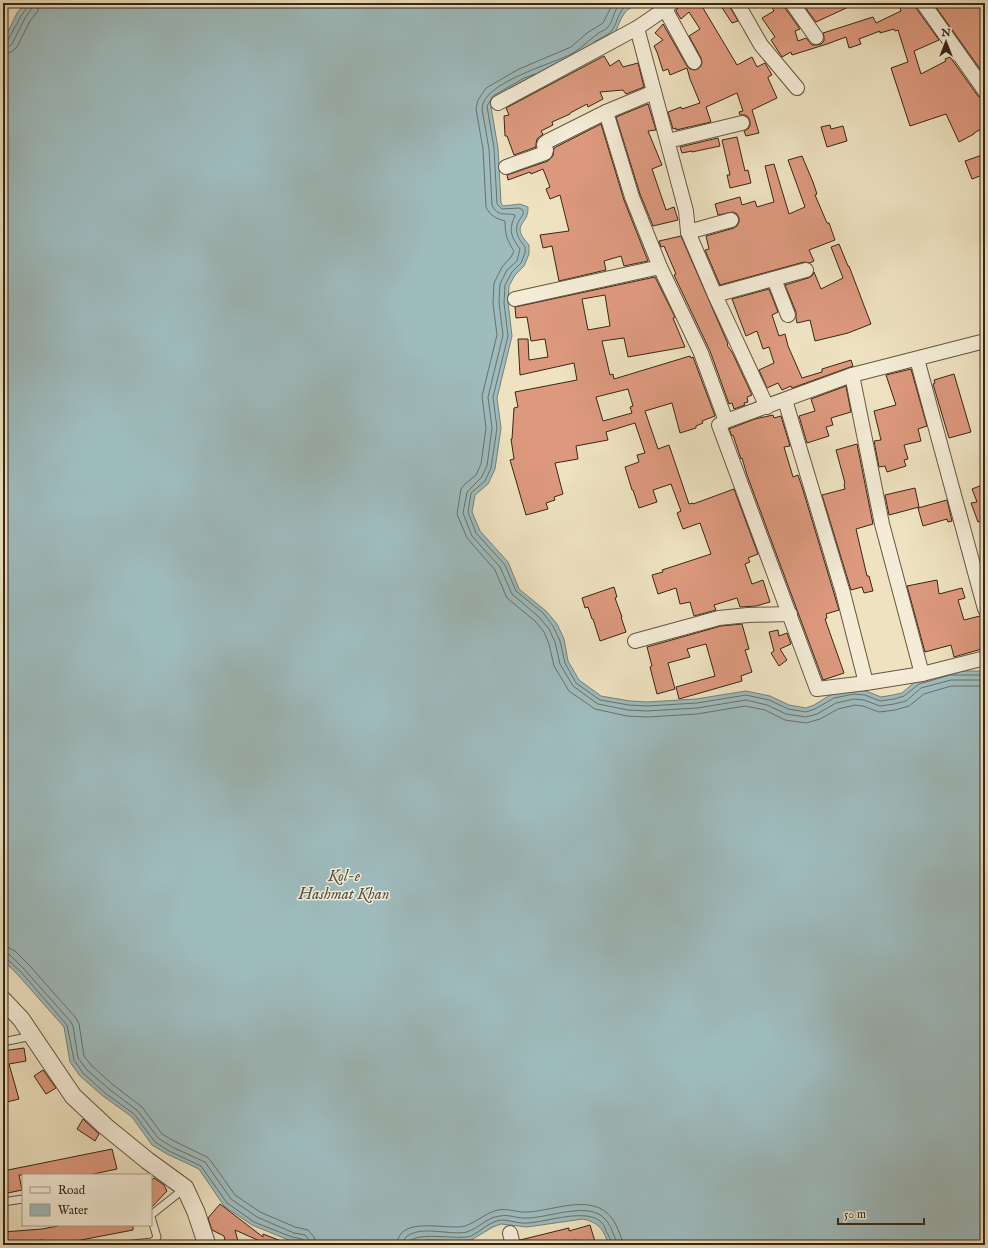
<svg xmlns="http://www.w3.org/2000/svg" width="988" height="1248" viewBox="0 0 988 1248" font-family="'IM FELL English',serif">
<rect width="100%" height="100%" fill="#eee2c1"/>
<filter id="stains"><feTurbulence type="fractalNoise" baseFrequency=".005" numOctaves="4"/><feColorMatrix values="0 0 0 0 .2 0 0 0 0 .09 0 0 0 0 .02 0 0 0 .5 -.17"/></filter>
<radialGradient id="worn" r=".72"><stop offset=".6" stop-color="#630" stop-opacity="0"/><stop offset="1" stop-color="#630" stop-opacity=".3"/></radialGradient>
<!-- water -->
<path fill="#9ebbbd" stroke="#758079" d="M 25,3 L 657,3 C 626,8 627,4 615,33 L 495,100 L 491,107 L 498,148 L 501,203 L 503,206 L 520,204 L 528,207 C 529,226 509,223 529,245 L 529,254 L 524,266 L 515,275 L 509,286 L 508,302 L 512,336 L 497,398 L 501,428 L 495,469 L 488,484 L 475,495 L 472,512 L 480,531 L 508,562 L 519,589 L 546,611 L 557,624 L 564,639 L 568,661 L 579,680 L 601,696 L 630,701 L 647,702 L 696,699 L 746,691 L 770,696 L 789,705 L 806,708 L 814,705 L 832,694 L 853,690 L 866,691 L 881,697 L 893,695 L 902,693 L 917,680 L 950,671 L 985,671 L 985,1245 L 608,1245 C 605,1230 598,1222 583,1219 L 527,1227 L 501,1224 L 493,1227 L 471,1240 L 462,1241 L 427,1240 L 406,1245 L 310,1245 L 291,1241 L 252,1225 L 224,1206 L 199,1169 L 167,1154 L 152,1145 L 132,1117 L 103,1096 L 80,1076 L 70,1062 L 64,1027 L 18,975 L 3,960 L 3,42 L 17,13 Z"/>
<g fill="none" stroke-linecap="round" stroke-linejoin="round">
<!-- shore -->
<g stroke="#6a7168" stroke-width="1">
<path d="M 613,3 L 603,23 L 587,33 L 571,47 L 519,69 L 486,88 L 478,100 L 476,109 L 483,149 L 486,207 C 490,216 497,219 505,221 C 505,235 507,240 514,251 L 511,257 L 502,267 L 494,283 L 493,304 L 497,335 L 482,396 L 486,428 L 481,464 L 476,475 L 465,484 L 461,489 L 457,514 L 467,538 L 495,570 L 507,598 L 535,621 L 544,632 L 549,644 L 554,666 L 569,691 L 595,709 L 627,716 L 647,717 L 697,714 L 745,706 L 765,710 L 785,720 L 806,723 L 820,719 L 838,709 L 855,705 L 863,706 L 879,712 L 895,710 L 909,706 L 924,694 L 951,686 L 985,686"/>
<path d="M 621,3 C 612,12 614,20 608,27 C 607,29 603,31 600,32 C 591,38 583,47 573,53 C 554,64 482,82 482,109 L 489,149 L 492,205 C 498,218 505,212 515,215 C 515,218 512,221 512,224 C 509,234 515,242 520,249 L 517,261 L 507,270 L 500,284 L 499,303 L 503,335 L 488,397 L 492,428 L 487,466 L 481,478 L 467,492 L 463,513 L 472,536 L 500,567 L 512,594 L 539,617 L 549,629 L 555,642 L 560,664 L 573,686 L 598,704 L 628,710 L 647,711 L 697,708 L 746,700 L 767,705 L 786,714 L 806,717 L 817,714 L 836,703 L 854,699 L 864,700 L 880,706 L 894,704 L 906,701 L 921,688 L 951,680 L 985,680"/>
<path d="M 594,42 C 599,39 609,35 612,30 C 619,21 618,6 632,3"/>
<polyline points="3,43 6,42 8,40 21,16 28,6 28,3"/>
<polyline points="3,48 8,47 12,44 25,18 32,8 33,3"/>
<polyline points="3,54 11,52 17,47 30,21 38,11 39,3"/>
<path d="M 535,74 L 524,78 L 493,96 L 487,106 L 494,148 L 497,204 L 502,209 L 519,208 L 523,210 C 524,214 522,216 520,219 C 513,230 518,238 525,247 L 525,253 L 521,263 L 512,272 L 505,285 L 504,303 L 508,336 L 493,397 L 497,428 L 491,468 L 485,481 L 471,493 L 468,512 L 476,533 L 505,565 L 516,591 L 543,613 L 553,626 L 560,641 L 565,663 L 576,683 L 600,700 L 629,705 L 647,706 L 697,703 L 746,695 L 769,700 L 788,709 L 806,712 L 815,709 L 834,698 L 854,694 L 865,695 L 880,701 L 894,699 L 904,696 L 919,684 L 950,675 L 985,675"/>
<polyline points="3,947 9,948 15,951 29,965 76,1018 79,1024 84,1056 92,1066 112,1084 142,1107 162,1134 174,1141 207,1157 211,1161 235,1195 260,1212 295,1227 308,1230 314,1237 316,1245"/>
<polyline points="3,953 10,955 24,969 71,1022 73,1026 78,1058 87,1070 109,1089 138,1111 158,1138 172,1147 205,1162 231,1199 257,1217 294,1233 305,1235 309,1240 310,1245"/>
<polyline points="3,958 7,959 21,972 67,1025 74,1060 83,1073 105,1093 134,1114 155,1142 169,1151 201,1166 227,1203 254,1222 292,1237 302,1239 304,1242 305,1245"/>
<path d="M 397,1245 C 398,1214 448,1231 465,1226 C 477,1222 485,1213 498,1210 C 508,1208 518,1213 528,1212 C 558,1210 599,1190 616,1225 C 619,1232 622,1238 623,1245"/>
<path d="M 403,1245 L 405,1238 C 419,1224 450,1236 467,1232 C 479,1228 487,1217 500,1216 C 509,1214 518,1219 527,1218 C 549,1218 590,1200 606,1220 C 608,1222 609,1225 611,1228 C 613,1234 616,1239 617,1245"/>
<path d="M 408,1245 C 410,1229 459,1241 471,1236 C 481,1231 489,1222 501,1220 C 510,1220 519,1224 528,1223 C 547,1222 588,1207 602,1223 C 604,1225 605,1228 606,1231 C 609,1236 611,1240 612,1245"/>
</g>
</g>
<!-- building -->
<g fill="#dd997e" stroke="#372714" fill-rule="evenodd">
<polygon points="679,3 700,3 737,65 752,57 757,67 765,63 772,75 768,77 768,78 777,98 752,110 759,133 746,136 744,131 748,129 750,126 750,121 748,117 745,115 740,115 739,112 743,111 737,93 706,107 711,122 676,130 676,128 673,129 668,112 681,107 682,109 700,103 690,79 687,68 670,75 668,69 663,71 657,52 654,46 663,40 655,33 663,24 687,66 690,69 694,70 698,69 701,66 702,62 701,58 689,36 700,29 689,12 681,19 679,16 676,11 679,6"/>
<polygon points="719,3 729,3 730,7 738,21 732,23"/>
<polygon points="776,3 784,3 785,8 800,29 795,31 798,41 806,38 812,45 816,45 821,44 824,41 824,37 823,33 873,17 876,23 901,11 898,3 915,3 916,8 939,40 914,51 921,74 946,61 945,59 950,57 978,96 981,98 985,99 985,127 974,133 974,134 959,142 946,114 910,126 891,68 908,62 898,30 895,31 894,29 880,33 880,31 859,39 861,44 849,48 846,37 827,44 792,55 791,52 782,57 771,40 775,37 762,18 774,11 771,6"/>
<polygon points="802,3 857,3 816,22"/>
<polygon points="933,3 985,3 985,76"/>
<polygon points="604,56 610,66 619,60 623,67 638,63 644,87 626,94 623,90 600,92 603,99 588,107 587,104 570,113 570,114 552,122 553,125 541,131 543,134 537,139 536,144 536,147 514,155 507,136 505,136 504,116 509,115 506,108"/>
<polygon points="648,104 656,130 648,131 662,165 652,169 666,210 674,207 678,220 653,226 640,194 616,117"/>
<polygon points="601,124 624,200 648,261 624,266 621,256 604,261 606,270 559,281 552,246 543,248 540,235 569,231 560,195 550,199 546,189 550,187 543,169 531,174 530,172 508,180 507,175 548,161 553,156 554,148"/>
<polygon points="830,125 831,129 843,126 847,141 827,147 821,127"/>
<polygon points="737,137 745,171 748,170 751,183 730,188 727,175 730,175 722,140"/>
<polygon points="718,138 720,146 692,152 692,151 682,153 680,147"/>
<polygon points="985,154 985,174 972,179 965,161"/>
<polygon points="802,156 813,182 817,194 815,195 827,223 829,223 835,240 809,250 814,261 810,263 804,262 720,285 705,250 709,249 706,236 734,228 737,226 739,222 739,218 737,214 733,212 718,215 715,204 740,197 742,205 755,201 757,207 774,202 765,166 774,164 789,214 805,207 788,160"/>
<polygon points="681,236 728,344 727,345 733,354 752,395 747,397 748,402 744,403 745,405 734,409 732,403 729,404 710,351 674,275 676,274 664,246 661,247 659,241"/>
<polygon points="839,244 848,266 849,266 871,324 848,333 815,341 810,320 797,323 796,318 796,312 785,285 808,278 812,276 814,272 821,289 843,278 831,247"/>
<path d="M 655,277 L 675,317 L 673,318 L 685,347 L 628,357 L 624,338 L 602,341 L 610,375 L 613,374 L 614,379 L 690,356 L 691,358 L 693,357 L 715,416 L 702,421 L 703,423 L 696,426 L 696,428 L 680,433 L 672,403 L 645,411 L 658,449 L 669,445 L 689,504 L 693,503 L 693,504 L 734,489 L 758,554 L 748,558 L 750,562 L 745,564 L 752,584 L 763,580 L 770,602 L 756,606 L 740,607 L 737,598 L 714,605 L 716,610 L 694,616 L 690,602 L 680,604 L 676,588 L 658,594 L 652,575 L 663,572 L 662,570 L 711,554 L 700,523 L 683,529 L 677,513 L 681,511 L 671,484 L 653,490 L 657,502 L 639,508 L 633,490 L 632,490 L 625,467 L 639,462 L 637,455 L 645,453 L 635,423 L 606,432 L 608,440 L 576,446 L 578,459 L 555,463 L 563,494 L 554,497 L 555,500 L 546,503 L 548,509 L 526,515 L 510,460 L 514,459 L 511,439 L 512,439 L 514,408 L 518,407 L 515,392 L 577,380 L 574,363 L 520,375 L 518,339 L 528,339 L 529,360 L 548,357 L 545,339 L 531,341 L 527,317 L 516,318 L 515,307 ZM 605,295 L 610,326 L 588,330 L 582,299 ZM 628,389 L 633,406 L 630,407 L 632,413 L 603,421 L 596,397 Z"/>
<polygon points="769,289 778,312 772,315 779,336 785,334 788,346 802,378 822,372 822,369 851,360 853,366 792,388 791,386 782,390 778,383 767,388 759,370 774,363 769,347 763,349 757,331 746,336 732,299"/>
<polygon points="911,369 927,426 918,429 921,441 904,445 908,459 904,460 906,466 887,472 885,466 879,467 874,441 881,440 874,411 896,405 886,375"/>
<polygon points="954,374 971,432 949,438 933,384 935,383 934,380"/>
<polygon points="846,386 851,412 831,418 833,425 826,427 829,436 807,443 799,416 815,411 811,399"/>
<polygon points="773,415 774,418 781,416 790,446 784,447 793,477 798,475 803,490 839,610 826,614 827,618 825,619 844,673 823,680 747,475 742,458 741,459 733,435 732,436 729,429 755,419"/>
<polygon points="857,444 873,524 856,529 867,576 869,576 873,591 864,593 862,587 851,590 822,495 845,489 844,484 845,483 836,450"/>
<polygon points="985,484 985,521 984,520 978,522 971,503 977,502 972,489"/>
<polygon points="915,488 919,507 889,515 885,495"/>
<polygon points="947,500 952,521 948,522 947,519 923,526 918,508"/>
<polygon points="937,580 939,594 962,588 965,598 958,600 964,620 980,616 985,617 985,648 954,657 951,645 925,652 907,586"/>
<polygon points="614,587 617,597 615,598 622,617 621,617 626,632 600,641 593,619 592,619 588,607 585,608 582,598"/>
<polygon points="742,624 749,649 745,650 752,672 741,676 742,681 679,699 676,687 715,676 706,644 687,649 690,657 668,663 675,689 657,694 650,667 652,666 647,647 721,626"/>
<polygon points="778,630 779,636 787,633 791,644 780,649 787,660 779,666 771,653 774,651 769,632"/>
<polygon points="24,1048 26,1061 9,1064 19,1099 3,1103 3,1051"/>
<polygon points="43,1070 56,1088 46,1094 34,1076"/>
<polygon points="83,1119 99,1134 95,1141 77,1129"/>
<polygon points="112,1149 117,1169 89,1175 19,1175 22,1190 3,1194 3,1171"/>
<polygon points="154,1178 164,1185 167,1191 151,1208 151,1181"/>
<polygon points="220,1204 263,1237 263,1234 289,1244 288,1245 262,1245 262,1242 235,1230 239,1245 226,1245 224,1236 212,1230 208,1218"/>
<polygon points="58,1225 133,1225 133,1230 60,1244 60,1245 43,1245 43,1240 3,1244 3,1232 42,1229 58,1226"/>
<polygon points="590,1225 596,1245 578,1245 576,1240 555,1245 521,1245 520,1240 569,1228 569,1231"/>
</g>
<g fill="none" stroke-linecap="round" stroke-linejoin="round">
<!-- service casing -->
<g stroke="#65563f" stroke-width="9">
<g id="service">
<polyline points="3,1042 32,1036"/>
<polyline points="3,1202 23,1199"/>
<polyline points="151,1215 185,1188"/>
<polyline points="123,1245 152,1242 155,1240 157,1237 151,1217"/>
</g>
</g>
<!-- minor casing -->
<g stroke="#65563f" stroke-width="16">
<g id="minor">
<polyline points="737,3 761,45 797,88"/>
<polyline points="792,3 816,37"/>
<polyline points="923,3 985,91"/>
<polyline points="665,9 694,62"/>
<polyline points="637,28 686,211 688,232 715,295 767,407"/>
<polyline points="654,92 606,112 632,197 660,267 701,353 726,421"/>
<polyline points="498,103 637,28 665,9 671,3"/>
<polyline points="668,141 742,123"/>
<polyline points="506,167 545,153 546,150 544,145 545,143 548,141 606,112"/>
<polyline points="688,232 731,220"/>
<polyline points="774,279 788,315"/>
<polyline points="715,295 806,270"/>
<polyline points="515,299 660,267"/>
<polyline points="985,341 852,375 726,421 719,425 817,689 866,683 922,674 985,658"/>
<polyline points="917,359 985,609"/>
<polyline points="852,375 882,524 922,674"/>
<polyline points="785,400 843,593 866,683"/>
<polyline points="635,641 719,618 748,615 790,614"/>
<polyline points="510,1233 513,1245"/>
</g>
</g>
<!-- tertiary casing -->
<g stroke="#65563f" stroke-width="19">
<polyline id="tertiary" points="3,1000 21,1019 73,1096 105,1126 148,1161 185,1188 196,1212 207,1245"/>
</g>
<!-- service -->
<use href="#service" stroke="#f4ecd7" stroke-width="7"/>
<!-- minor -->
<use href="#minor" stroke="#f4ecd7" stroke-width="14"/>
<!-- tertiary -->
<use href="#tertiary" stroke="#f4ecd7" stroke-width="17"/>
</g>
<g text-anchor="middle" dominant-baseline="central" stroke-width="3" stroke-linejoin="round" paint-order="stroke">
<!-- water labels -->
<g font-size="16" font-style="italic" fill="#565347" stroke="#f4ecd7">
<text x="344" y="877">Kol-e<tspan x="344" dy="18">Hashmat Khan</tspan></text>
</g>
</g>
<!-- margin -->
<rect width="988" height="1248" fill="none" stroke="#eee2c1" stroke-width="16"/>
<rect x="4" y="4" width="980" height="1240" fill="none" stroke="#372714" stroke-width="2"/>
<rect x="8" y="8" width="972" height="1232" fill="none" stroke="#372714"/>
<!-- legend -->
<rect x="22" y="1174" width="130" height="52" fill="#f4ecd7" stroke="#a89d89"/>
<rect x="30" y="1187" width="20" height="6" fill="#f4ecd7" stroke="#a89d89"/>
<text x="58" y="1194" font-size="12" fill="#372714">Road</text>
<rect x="30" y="1204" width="20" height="12" fill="#9ebbbd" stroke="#a89d89"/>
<text x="58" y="1214" font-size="12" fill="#372714">Water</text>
<!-- north arrow -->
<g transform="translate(946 42)" stroke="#f4ecd7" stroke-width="3" paint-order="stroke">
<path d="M0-3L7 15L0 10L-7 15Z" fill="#372714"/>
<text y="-6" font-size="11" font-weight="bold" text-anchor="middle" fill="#372714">N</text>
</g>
<!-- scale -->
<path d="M838 1218v6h86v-6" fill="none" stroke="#372714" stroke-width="2"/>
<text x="844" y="1218" font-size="12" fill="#372714" stroke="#f4ecd7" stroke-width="3" paint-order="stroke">50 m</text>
<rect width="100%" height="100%" filter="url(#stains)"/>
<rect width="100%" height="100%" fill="url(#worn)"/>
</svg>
